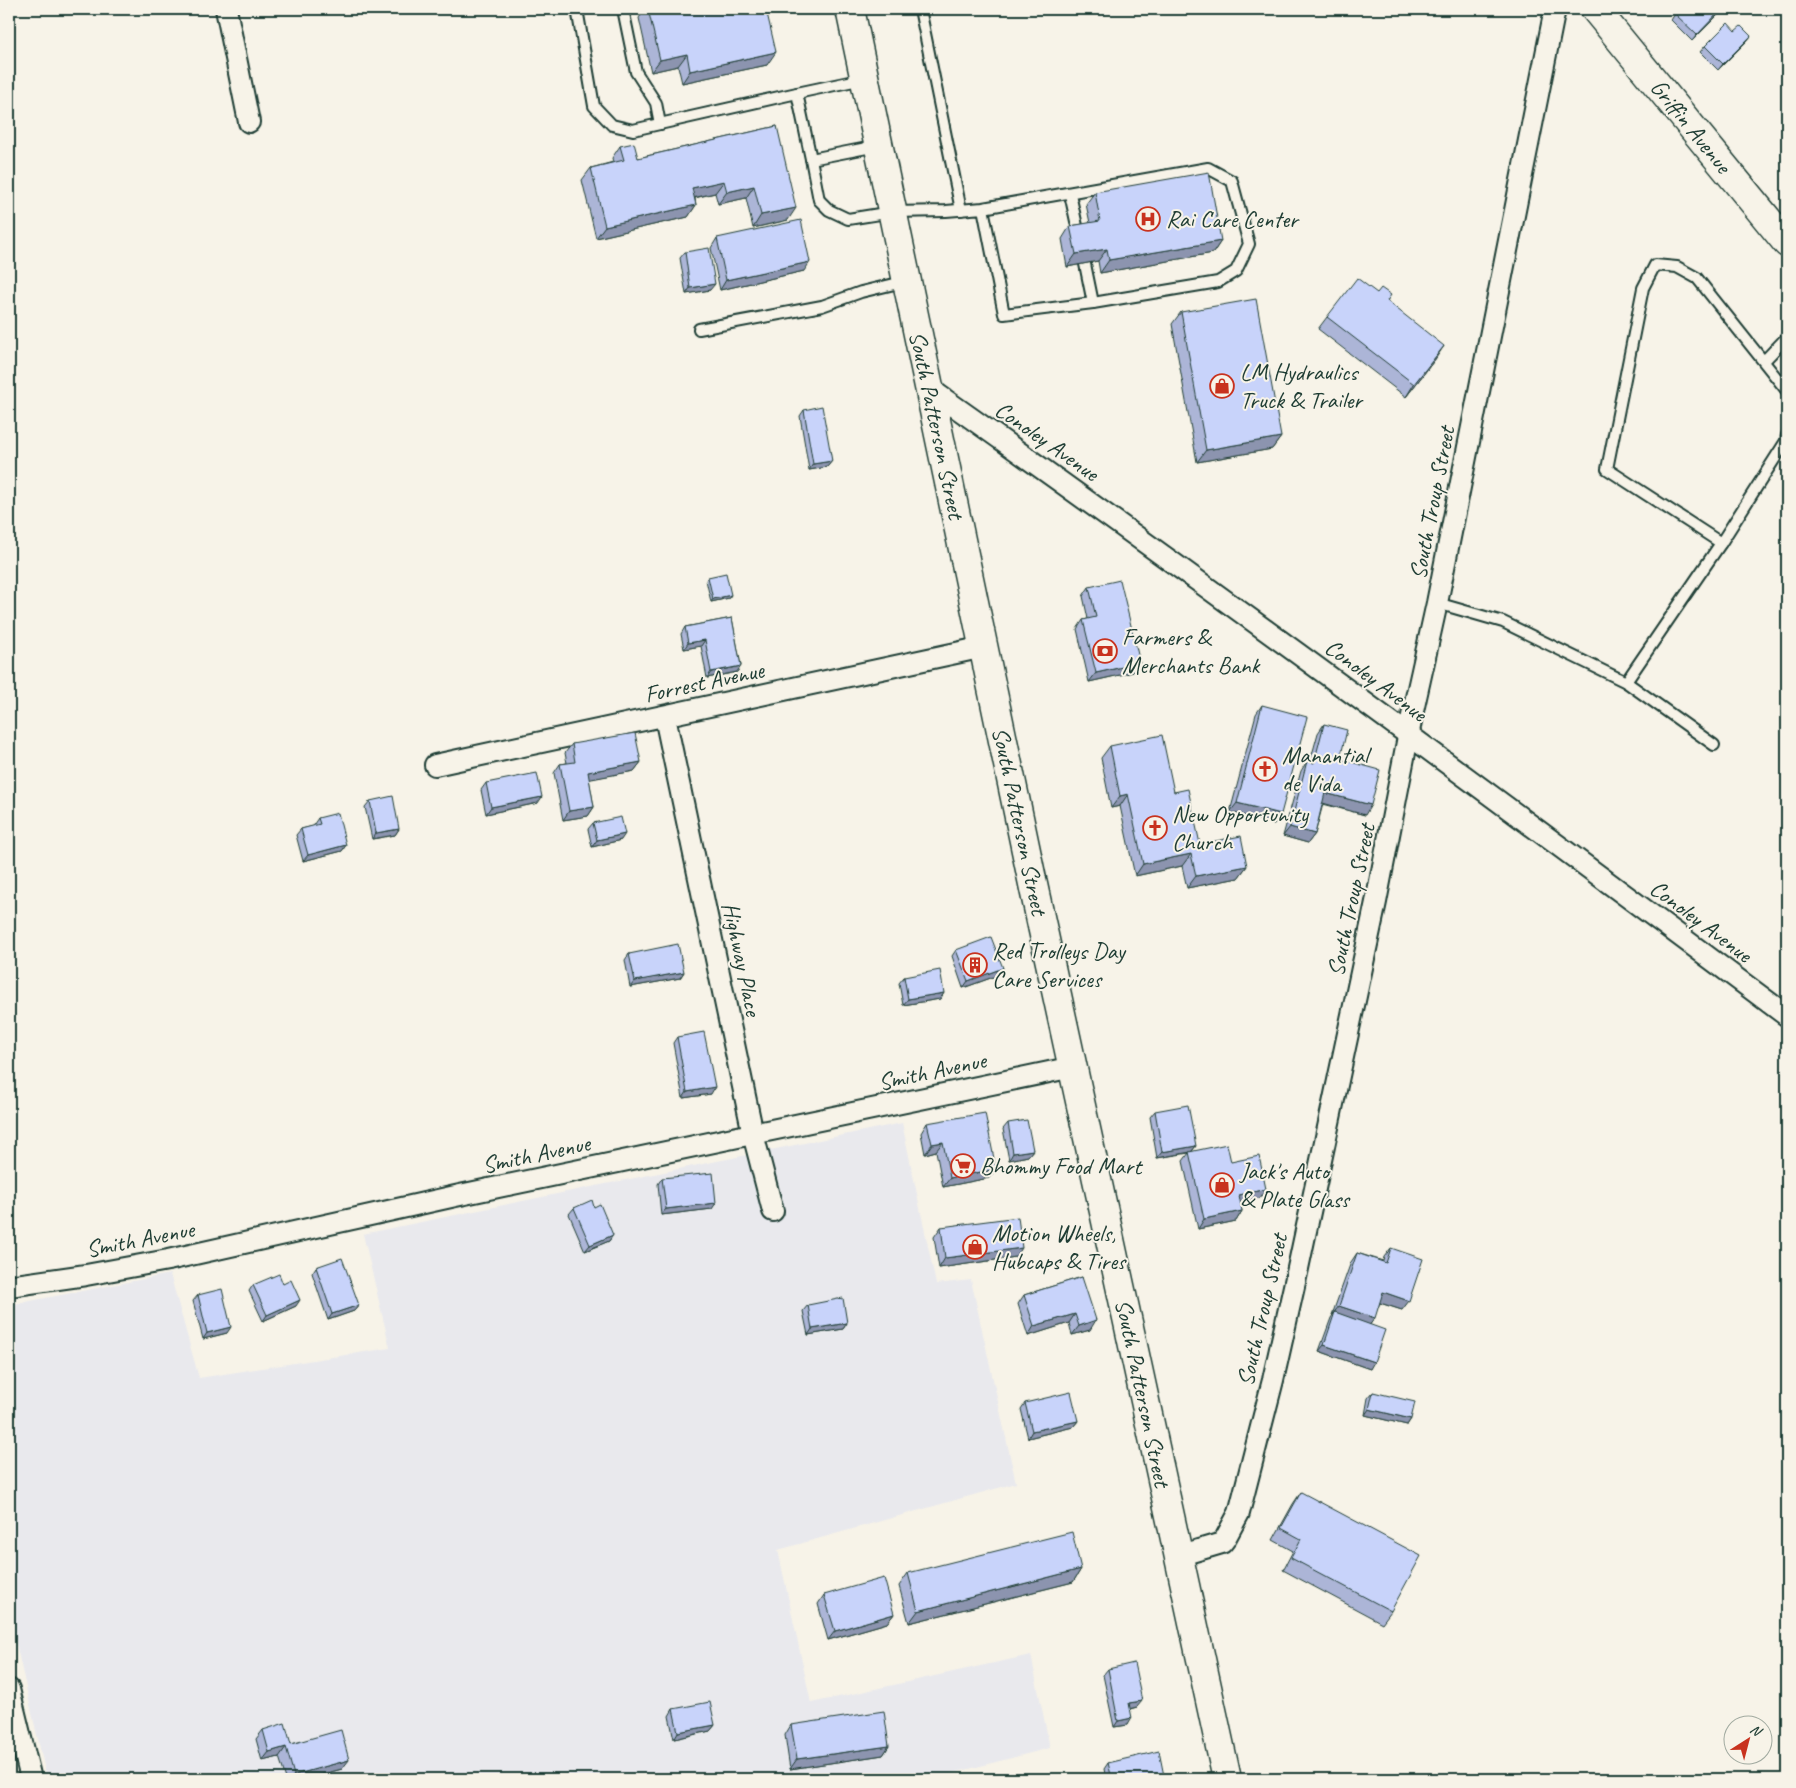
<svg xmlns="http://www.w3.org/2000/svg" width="1796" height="1788" viewBox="0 0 1796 1788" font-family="Caveat,sans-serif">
<rect width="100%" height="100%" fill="#f7f3e8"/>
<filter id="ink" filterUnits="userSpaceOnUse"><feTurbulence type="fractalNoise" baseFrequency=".02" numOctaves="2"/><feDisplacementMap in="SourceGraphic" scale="10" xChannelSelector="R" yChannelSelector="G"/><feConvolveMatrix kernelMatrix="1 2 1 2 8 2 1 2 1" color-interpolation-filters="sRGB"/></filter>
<g filter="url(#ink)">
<!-- built -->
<polygon fill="#e9e9ed" points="902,1123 936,1284 971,1280 1016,1483 778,1550 811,1703 1031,1655 1050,1748 930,1779 47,1779 9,1613 9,1305 170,1274 199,1378 390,1348 363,1234"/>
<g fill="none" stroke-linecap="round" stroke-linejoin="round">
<!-- service casing -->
<g stroke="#1f3d34" stroke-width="14">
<g id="service">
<polyline points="577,9 594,106 612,125 633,130 797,93"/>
<polyline points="623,9 636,72 656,103 660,124"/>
<polyline points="920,9 961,210"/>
<polyline points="863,79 797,93 811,159 877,146"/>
<polyline points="811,159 819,200 829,210 848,219 892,212 946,211 983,208 1004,314 1093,303 1218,282 1236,271 1249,244 1232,181 1208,168 983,208"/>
<polyline points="1070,194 1079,235"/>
<polyline points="1085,264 1093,303"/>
<polyline points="699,329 822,306 861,292 907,281"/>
<polyline points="1764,361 1787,337"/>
<polyline points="1787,391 1697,278 1677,267 1655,265 1643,288 1607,469 1721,543 1786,441 1787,435"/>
<polyline points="1437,603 1503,622 1626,682 1714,745"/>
<polyline points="1626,682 1721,543"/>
</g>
</g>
<!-- minor casing -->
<g stroke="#1f3d34" stroke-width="24">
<g id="minor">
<polyline points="226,9 249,122"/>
<path d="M 930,389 C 1219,593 1504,804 1787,1016"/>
<polyline points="665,717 753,1134 773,1211"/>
<polyline points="435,765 984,647"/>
<polyline points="9,1286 86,1275 168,1260 460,1195 1073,1067"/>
<polyline points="1178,1556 1222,1543 1225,1539 1239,1513 1273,1380 1297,1273 1376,902 1413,711 1437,603 1555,9"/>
<polyline points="9,1689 31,1779"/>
</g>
</g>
<!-- secondary casing -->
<g stroke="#1f3d34" stroke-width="31">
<polyline id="secondary" points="1595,9 1787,243"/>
</g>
<!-- primary casing -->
<g stroke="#1f3d34" stroke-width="31">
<polyline id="primary" points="850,9 1034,889 1227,1779"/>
</g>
<!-- service -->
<use href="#service" stroke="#f7f3e8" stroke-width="10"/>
<!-- minor -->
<use href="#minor" stroke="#f7f3e8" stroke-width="20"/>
<!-- secondary -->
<use href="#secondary" stroke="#f7f3e8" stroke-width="28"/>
<!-- primary -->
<use href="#primary" stroke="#f7f3e8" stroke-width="28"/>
</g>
<!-- wall -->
<g fill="#acb5d7" stroke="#1f3d34">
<polygon points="645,9 766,9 767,65 682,83 678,66 651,72 639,18"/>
<polygon points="1724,9 1692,41 1671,20 1675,14"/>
<polygon points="1735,31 1751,36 1746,42 1718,70 1700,52 1705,46"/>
<polygon points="777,126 788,220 753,228 746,198 718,204 715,193 695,198 696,205 688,217 596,238 582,180 591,168 613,162 612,158 620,146 638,158"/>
<polygon points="1095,192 1221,241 1213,253 1100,273 1098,261 1067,267 1062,239 1070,226 1090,223 1086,204"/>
<polygon points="717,238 804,271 720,290 711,248"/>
<polygon points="685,252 710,290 686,294 680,258"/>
<polygon points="1387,302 1436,358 1406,397 1318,329 1327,317"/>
<polygon points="1181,312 1281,437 1272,449 1197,462 1172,324"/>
<polygon points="804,410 832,461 827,467 809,470 800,416"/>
<polygon points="708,577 729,598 711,602 706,580"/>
<polygon points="1089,587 1133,672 1089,682 1077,629 1083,620 1088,619 1083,596"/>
<polygon points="732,618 741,666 737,672 707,678 701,646 684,649 681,634 685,627"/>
<polygon points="1262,705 1281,814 1274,824 1230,812 1256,714"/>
<polygon points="1324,724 1365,815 1323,804 1315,834 1308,843 1283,836 1301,771 1307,761 1310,762 1318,733"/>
<polygon points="572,744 641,762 634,771 589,779 594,807 588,816 563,820 554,773 560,764 567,763 565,753"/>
<polygon points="1110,746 1174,792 1200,844 1247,866 1238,878 1187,888 1182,866 1135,876 1120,806 1111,808 1101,758"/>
<polygon points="486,783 538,803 486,814 481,790"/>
<polygon points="370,801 399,829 395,835 372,839 365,807"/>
<polygon points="318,818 346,845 342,851 303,861 296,835 301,829 314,826 314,824"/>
<polygon points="593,823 621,840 592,847 588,829"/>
<polygon points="956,950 1003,968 999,975 963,988 952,956"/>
<polygon points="629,954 684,972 680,978 630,987 625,960"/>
<polygon points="904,977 944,993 940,999 903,1005 899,983"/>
<polygon points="677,1037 711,1094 683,1098 673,1043"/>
<polygon points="1155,1111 1196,1146 1192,1151 1231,1162 1260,1198 1240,1202 1242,1211 1236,1221 1198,1229 1183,1161 1189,1153 1157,1158 1150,1117"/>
<polygon points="927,1123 989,1178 943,1187 936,1151 925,1154 921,1133"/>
<polygon points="1008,1123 1033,1150 1028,1156 1009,1160 1003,1129"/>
<polygon points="662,1178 712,1209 661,1215 658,1184"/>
<polygon points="594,1207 613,1235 609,1241 585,1251 569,1214 574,1208"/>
<polygon points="941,1227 1016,1257 939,1268 934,1237"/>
<polygon points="1391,1248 1402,1310 1380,1303 1370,1325 1370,1369 1319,1351 1331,1318 1333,1315 1332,1315 1351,1262 1357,1253 1383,1261 1384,1257"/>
<polygon points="316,1267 359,1305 354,1311 328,1320 312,1273"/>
<polygon points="1082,1277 1090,1330 1072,1335 1069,1323 1028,1336 1018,1304 1024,1295"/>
<polygon points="283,1284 296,1306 263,1321 249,1291 253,1285"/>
<polygon points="198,1295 227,1333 203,1339 193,1301"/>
<polygon points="808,1305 847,1323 843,1329 808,1335 803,1311"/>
<polygon points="1373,1392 1411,1419 1407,1425 1365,1415 1368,1398"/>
<polygon points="1025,1403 1078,1421 1073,1427 1028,1438 1021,1409"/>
<polygon points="1301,1492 1391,1611 1382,1623 1283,1570 1293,1551 1273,1540 1293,1504"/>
<polygon points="1081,1569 1073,1582 909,1623 899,1586 908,1573"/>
<polygon points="824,1595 894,1614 887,1623 828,1640 818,1604"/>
<polygon points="1108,1669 1137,1707 1130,1709 1128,1725 1114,1727 1103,1675"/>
<polygon points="673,1709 715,1725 710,1731 674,1739 669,1716"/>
<polygon points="791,1725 889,1746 883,1755 790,1769 785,1735"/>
<polygon points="263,1730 291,1744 342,1769 304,1779 286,1779 279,1757 262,1761 256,1739"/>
<polygon points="1108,1763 1164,1776 1161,1779 1106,1779 1104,1769"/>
</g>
<!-- shaded-wall -->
<g fill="#8c94af" stroke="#1f3d34">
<polygon points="1722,9 1724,9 1692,41 1697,35"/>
<polygon points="1751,36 1746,42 1718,70 1723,64"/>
<polygon points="776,52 767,65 682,83 690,71"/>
<polygon points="687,54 678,66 651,72 660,60"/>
<polygon points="724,181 715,193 684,200 692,188"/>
<polygon points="754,186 746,198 718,204 727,192"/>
<polygon points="696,205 688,217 596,238 605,226"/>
<polygon points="796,208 788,220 753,228 761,215"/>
<polygon points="1221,241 1213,253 1100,273 1109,260"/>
<polygon points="1107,249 1098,261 1067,267 1076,254"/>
<polygon points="810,262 804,271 720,290 726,280"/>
<polygon points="715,284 710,290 686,294 690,288"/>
<polygon points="1444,346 1436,358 1406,397 1414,384"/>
<polygon points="1281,437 1272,449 1197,462 1206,450"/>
<polygon points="832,461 827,467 809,470 813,464"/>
<polygon points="731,595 729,598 711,602 713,599"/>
<polygon points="705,640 701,646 684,649 688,643"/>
<polygon points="1140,663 1133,672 1089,682 1096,673"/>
<polygon points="741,666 737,672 707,678 711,672"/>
<polygon points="641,762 634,771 581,781 588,772"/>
<polygon points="1325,793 1371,805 1365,815 1319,802"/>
<polygon points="1128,794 1120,806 1111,808 1120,796"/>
<polygon points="542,797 538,803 486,814 491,807"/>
<polygon points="1237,803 1281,814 1274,824 1230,812"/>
<polygon points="594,807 588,816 563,820 569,811"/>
<polygon points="1290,827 1315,834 1308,843 1283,836"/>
<polygon points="399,829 395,835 372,839 376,833"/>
<polygon points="625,834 621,840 592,847 597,840"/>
<polygon points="346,845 342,851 303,861 308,855"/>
<polygon points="1191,854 1182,866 1135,876 1143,864"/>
<polygon points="1247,866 1238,878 1187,888 1196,876"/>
<polygon points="1003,968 999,975 963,988 968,981"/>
<polygon points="684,972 680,978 630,987 635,981"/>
<polygon points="944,993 940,999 903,1005 908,999"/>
<polygon points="715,1087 711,1094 683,1098 687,1092"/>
<polygon points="943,1142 936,1151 925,1154 932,1144"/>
<polygon points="1196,1146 1191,1152 1157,1158 1162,1152"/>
<polygon points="1033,1150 1028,1156 1009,1160 1013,1153"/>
<polygon points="996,1169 989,1178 943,1187 950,1178"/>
<polygon points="1266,1189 1260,1198 1232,1204 1239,1195"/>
<polygon points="716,1203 712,1209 661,1215 666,1209"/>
<polygon points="1242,1211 1236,1221 1198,1229 1204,1219"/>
<polygon points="613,1235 609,1241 585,1251 590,1245"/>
<polygon points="1022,1248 1016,1257 939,1268 945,1258"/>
<polygon points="1383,1292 1409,1301 1402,1310 1377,1302"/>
<polygon points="300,1300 296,1306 263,1321 267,1315"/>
<polygon points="359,1305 354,1311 328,1320 332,1314"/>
<polygon points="1339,1306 1375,1318 1368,1327 1335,1312 1333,1315 1332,1315"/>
<polygon points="1075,1314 1069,1323 1028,1336 1034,1326"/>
<polygon points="1096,1320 1090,1330 1072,1335 1079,1326"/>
<polygon points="847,1323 843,1329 808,1335 812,1329"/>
<polygon points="231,1327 227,1333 203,1339 207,1333"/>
<polygon points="1324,1345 1374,1362 1370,1369 1319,1351"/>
<polygon points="1369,1409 1411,1419 1407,1425 1365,1415"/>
<polygon points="1078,1421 1073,1427 1028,1438 1032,1431"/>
<polygon points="1081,1569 1073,1582 909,1623 918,1611"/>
<polygon points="894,1614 887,1623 828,1640 835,1631"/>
<polygon points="1142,1701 1137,1707 1125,1710 1129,1703"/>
<polygon points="1132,1718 1128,1725 1114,1727 1118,1721"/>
<polygon points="715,1725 710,1731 674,1739 678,1732"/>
<polygon points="889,1746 883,1755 790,1769 797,1759"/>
<polygon points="286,1747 279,1757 262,1761 269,1752"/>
<polygon points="349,1760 342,1769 304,1779 290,1779 294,1775"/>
<polygon points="1164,1776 1161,1779 1146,1779"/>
</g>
<!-- building -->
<g fill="#c8d3fa" stroke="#1f3d34">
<polygon points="648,9 766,9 776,52 690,71 687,54 660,60"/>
<polygon points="1680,9 1722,9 1697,35 1675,14"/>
<polygon points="1728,23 1735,31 1741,26 1751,36 1723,64 1705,46"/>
<polygon points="777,126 796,208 761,215 754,186 727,192 724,181 692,188 696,205 605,226 591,168 624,160 620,146 634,143 638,158"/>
<polygon points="1209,172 1221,241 1109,260 1107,249 1076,254 1070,226 1100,221 1095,192"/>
<polygon points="801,220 810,262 726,280 717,238"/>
<polygon points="709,248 715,284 690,288 685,252"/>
<polygon points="1357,278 1377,293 1381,288 1391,295 1387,301 1444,346 1414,384 1327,317"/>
<polygon points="1256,299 1281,437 1206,450 1181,312"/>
<polygon points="822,406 832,461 813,464 804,410"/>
<polygon points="726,573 731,595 713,599 708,577"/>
<polygon points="1120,580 1140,663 1096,673 1083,620 1096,617 1089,587"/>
<polygon points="732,618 741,666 711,672 705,640 688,643 685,627"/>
<polygon points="1262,705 1307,717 1281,814 1237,803"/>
<polygon points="1324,724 1347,730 1340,759 1380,770 1371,805 1325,793 1315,834 1290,827 1307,761 1314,763"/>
<polygon points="635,733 641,762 588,772 594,807 569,811 560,764 575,762 572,744"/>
<polygon points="1162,735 1174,792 1188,789 1200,844 1241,836 1247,866 1196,876 1191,854 1143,864 1128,794 1120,796 1110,746"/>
<polygon points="537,773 542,797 491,807 486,783"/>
<polygon points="393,796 399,829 376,833 370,801"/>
<polygon points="338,813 346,845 308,855 301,829 320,824 318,818"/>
<polygon points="621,817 625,834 597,840 593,823"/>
<polygon points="991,937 1003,968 968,981 956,950"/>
<polygon points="678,944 684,972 635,981 629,954"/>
<polygon points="940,970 944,993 908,999 904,977"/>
<polygon points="704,1032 715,1087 687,1092 677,1037"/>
<polygon points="1188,1105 1196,1146 1162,1152 1155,1111"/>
<polygon points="985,1113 996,1169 950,1178 943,1142 932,1144 927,1123"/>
<polygon points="1027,1120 1033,1150 1013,1153 1008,1123"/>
<polygon points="1227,1144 1231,1162 1259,1156 1266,1189 1239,1195 1242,1211 1204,1219 1189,1152"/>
<polygon points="713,1173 716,1203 666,1209 662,1178"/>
<polygon points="592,1200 594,1207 600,1204 613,1235 590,1245 574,1208"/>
<polygon points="1018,1217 1022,1248 945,1258 941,1227"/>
<polygon points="1391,1248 1423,1259 1409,1301 1383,1292 1375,1318 1339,1306 1357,1253 1386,1263"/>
<polygon points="342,1258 359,1305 332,1314 316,1267"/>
<polygon points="279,1274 283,1284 291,1280 300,1300 267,1315 253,1285"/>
<polygon points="1082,1277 1096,1320 1079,1326 1075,1314 1034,1326 1024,1295"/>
<polygon points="222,1289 231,1327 207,1333 198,1295"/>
<polygon points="843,1298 847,1323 812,1329 808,1305"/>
<polygon points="1335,1312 1385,1330 1374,1362 1324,1345"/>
<polygon points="1071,1392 1078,1421 1032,1431 1025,1403"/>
<polygon points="1373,1392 1415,1402 1411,1419 1369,1409"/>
<polygon points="1301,1492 1421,1556 1391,1611 1291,1558 1301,1539 1281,1528"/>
<polygon points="1072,1532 1081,1569 918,1611 908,1573"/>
<polygon points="884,1578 894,1614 835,1631 824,1595"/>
<polygon points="1134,1663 1142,1701 1129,1703 1132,1718 1118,1721 1108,1669"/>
<polygon points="710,1702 715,1725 678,1732 673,1709"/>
<polygon points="884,1711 889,1746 797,1759 791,1725"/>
<polygon points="285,1723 291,1744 341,1730 349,1760 294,1775 286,1747 269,1752 263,1730"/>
<polygon points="1159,1751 1164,1776 1146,1779 1112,1779 1108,1763"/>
</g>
</g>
<!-- icons -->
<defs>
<g id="hospital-ring" transform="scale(1.25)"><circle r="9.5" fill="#f7f3e8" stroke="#c8321e" stroke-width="1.5"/><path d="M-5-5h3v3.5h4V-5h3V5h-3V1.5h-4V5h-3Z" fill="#c8321e"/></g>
<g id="shop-ring" transform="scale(1.25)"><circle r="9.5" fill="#f7f3e8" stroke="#c8321e" stroke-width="1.5"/><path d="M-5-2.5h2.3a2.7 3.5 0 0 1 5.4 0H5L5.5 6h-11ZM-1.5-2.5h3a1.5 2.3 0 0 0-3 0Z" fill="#c8321e"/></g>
<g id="bank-ring" transform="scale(1.25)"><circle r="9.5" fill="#f7f3e8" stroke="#c8321e" stroke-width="1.5"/><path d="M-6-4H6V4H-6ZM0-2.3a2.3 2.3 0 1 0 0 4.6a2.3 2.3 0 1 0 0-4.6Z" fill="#c8321e"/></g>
<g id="church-ring" transform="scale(1.25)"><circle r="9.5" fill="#f7f3e8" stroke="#c8321e" stroke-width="1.5"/><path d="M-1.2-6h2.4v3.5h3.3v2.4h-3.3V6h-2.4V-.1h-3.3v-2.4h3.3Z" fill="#c8321e"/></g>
<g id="building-ring" transform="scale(1.25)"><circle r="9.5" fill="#f7f3e8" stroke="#c8321e" stroke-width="1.5"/><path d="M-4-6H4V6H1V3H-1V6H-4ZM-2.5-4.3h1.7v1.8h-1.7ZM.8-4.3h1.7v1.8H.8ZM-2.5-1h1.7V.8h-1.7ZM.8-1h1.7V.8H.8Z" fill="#c8321e"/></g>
<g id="supermarket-ring" transform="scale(1.25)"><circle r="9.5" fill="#f7f3e8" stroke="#c8321e" stroke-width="1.5"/><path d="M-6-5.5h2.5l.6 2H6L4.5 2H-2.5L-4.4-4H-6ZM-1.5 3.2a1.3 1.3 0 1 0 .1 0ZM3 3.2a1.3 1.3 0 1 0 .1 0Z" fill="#c8321e"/></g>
</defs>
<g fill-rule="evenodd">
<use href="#hospital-ring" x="1148" y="219"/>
<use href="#shop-ring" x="1222" y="386"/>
<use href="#bank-ring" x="1105" y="651"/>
<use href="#church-ring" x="1265" y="769"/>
<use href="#church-ring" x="1155" y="828"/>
<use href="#building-ring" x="975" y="965"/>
<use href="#supermarket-ring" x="963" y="1166"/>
<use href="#shop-ring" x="1222" y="1185"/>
<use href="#shop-ring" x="975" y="1247"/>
</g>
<g text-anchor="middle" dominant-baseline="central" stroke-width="4" stroke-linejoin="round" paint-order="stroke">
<!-- street labels -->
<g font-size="24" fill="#1f3d34" stroke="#f7f3e8">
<text transform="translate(1691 126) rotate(51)">Griffin Avenue</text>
<text transform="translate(937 425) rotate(78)">South Patterson Street</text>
<text transform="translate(1047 441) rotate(35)">Conoley Avenue</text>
<text transform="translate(1432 503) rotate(-79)">South Troup Street</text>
<text transform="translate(1376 680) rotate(37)">Conoley Avenue</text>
<text transform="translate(704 682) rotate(-12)">Forrest Avenue</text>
<text transform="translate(1020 821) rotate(78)">South Patterson Street</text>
<text transform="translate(1351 900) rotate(-78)">South Troup Street</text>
<text transform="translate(1701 921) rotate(37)">Conoley Avenue</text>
<text transform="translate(742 959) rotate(78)">Highway Place</text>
<text transform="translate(932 1071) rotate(-12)">Smith Avenue</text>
<text transform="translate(536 1154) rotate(-12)">Smith Avenue</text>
<text transform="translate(140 1239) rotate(-11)">Smith Avenue</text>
<text transform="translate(1262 1310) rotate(-77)">South Troup Street</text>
<text transform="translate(1143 1393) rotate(78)">South Patterson Street</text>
</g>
<!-- poi labels -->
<g font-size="24" fill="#1f3d34" stroke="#f7f3e8" text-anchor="start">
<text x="1166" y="219">Rai Care Center</text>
<text x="1240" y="372">LM Hydraulics<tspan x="1240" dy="28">Truck &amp; Trailer</tspan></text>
<text x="1122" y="637">Farmers &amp;<tspan x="1122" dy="28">Merchants Bank</tspan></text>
<text x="1282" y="755">Manantial<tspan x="1282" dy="28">de Vida</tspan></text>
<text x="1172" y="814">New Opportunity<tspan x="1172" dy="28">Church</tspan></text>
<text x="992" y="951">Red Trolleys Day<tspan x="992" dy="28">Care Services</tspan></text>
<text x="980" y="1166">Bhommy Food Mart</text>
<text x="1240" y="1171">Jack's Auto<tspan x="1240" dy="28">&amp; Plate Glass</tspan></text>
<text x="992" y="1233">Motion Wheels,<tspan x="992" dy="28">Hubcaps &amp; Tires</tspan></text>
</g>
</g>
<!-- margin -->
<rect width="1796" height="1788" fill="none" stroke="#f7f3e8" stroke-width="30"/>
<rect x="15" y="15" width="1766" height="1758" fill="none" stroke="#1f3d34" stroke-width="2" filter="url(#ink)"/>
<!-- north arrow -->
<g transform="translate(1748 1740) rotate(36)"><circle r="24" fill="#f7f3e8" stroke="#a1aaa0"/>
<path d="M0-4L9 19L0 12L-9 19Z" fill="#c8321e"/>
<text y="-8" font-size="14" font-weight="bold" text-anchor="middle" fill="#1f3d34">N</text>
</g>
</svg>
